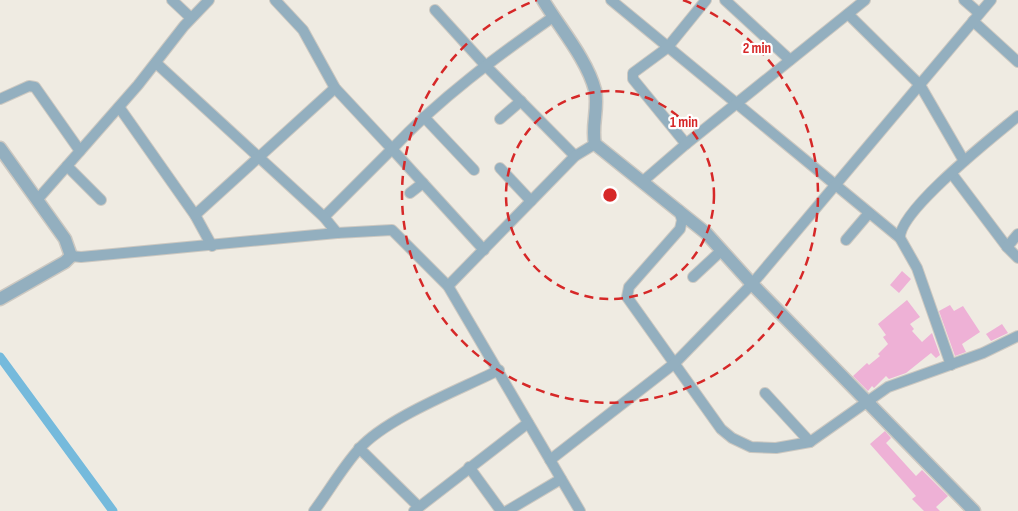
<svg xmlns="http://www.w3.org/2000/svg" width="1018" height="511" viewBox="0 0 1018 511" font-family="'Sofia Sans Condensed',sans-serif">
<rect width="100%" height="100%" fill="#efebe2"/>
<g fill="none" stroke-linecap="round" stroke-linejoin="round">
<!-- canal -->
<polyline stroke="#75badc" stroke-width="9" points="0,357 113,511"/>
</g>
<!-- building -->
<g fill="#eeb1d6">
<polygon points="902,271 911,279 899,293 890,285"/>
<polygon points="907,300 920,317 910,324 914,329 912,331 922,342 932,333 940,355 936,358 931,353 906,373 889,379 886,376 874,388 872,386 868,391 853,376 867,363 869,365 880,356 878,354 888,344 883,337 886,335 878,324"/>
<polygon points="950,305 954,311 963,306 980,332 962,344 966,352 955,356 939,311"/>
<polygon points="1002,324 1008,333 991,341 986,334"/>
<polygon points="885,431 891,438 886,443 916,476 922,470 948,496 936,507 940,511 924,511 912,499 916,496 870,444"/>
</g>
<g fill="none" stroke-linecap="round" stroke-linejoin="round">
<!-- minor casing -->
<g stroke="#ccc8c1" stroke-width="12">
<g id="minor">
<polyline points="172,0 191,18"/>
<polyline points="275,0 303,30 335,88 392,149 324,217"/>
<polyline points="611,0 900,238 917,268 951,365"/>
<polyline points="725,0 790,60"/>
<polyline points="964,0 979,13"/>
<polyline points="435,10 485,65 575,156"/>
<polyline points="848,14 920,85 964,161"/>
<polyline points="973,21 1018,62"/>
<polyline points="156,63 324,217 337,233"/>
<polyline points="0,99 29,86 35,87 80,151"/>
<polyline points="119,107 195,215 212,246"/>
<polyline points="424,117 474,170"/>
<polyline points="500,119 521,101"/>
<polyline points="686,144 633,79 633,73 667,48 706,0"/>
<polyline points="67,166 101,200"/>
<polyline points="500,168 531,201"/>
<polyline points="952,174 1007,247 1018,258"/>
<polyline points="642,182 686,144 865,0"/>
<polyline points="410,193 423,183"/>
<polyline points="37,200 138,85 184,26 209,0"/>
<polyline points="679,210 682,220 680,229 629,287 627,297 721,429 732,438 751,447 776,448 810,442 888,387 983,353 1018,336"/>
<polyline points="195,215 335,88"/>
<path d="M 900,238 C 899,210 994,136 1018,116"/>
<polyline points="846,240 869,213"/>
<polyline points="1007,247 1018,234"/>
<path d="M 484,250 L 392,149 C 440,98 496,57 553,17"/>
<polyline points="71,256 81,257 337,233 392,230 448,286 580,511"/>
<polyline points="693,277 722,250"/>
<polyline points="448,286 575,156 595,144"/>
<polyline points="765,393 810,442"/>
<polyline points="359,448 419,507"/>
<polyline points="550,460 675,363 752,284 991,0"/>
<polyline points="469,467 501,511"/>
<path d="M 314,511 C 329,491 342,468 359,449 C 386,418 461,389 499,370"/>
<polyline points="414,511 528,423"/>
<polyline points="507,511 561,479"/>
</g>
</g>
<!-- tertiary casing -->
<g stroke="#ccc8c1" stroke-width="15">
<g id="tertiary">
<path d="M 543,0 C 559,27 587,59 595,90 C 599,108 591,126 595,144 L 706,233 L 752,284 L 974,511"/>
<polyline points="0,148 65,239 71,256 65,262 0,299"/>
</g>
</g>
<!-- minor -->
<use href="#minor" stroke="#93afbf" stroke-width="10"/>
<!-- tertiary -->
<use href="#tertiary" stroke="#93afbf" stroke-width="12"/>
</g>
<!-- distance rings -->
<g fill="none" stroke="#d62828" stroke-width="2.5" stroke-dasharray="9 6">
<circle cx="610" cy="195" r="104"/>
<path d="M683 0A208 208 0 1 1 537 0"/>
</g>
<circle cx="610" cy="195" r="8" fill="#d62828" stroke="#fff" stroke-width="2.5"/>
<g font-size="15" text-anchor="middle" font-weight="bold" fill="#d62828" stroke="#fff" stroke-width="4.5" stroke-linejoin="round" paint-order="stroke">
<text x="757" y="53">2 min</text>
<text x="684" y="127">1 min</text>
</g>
</svg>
